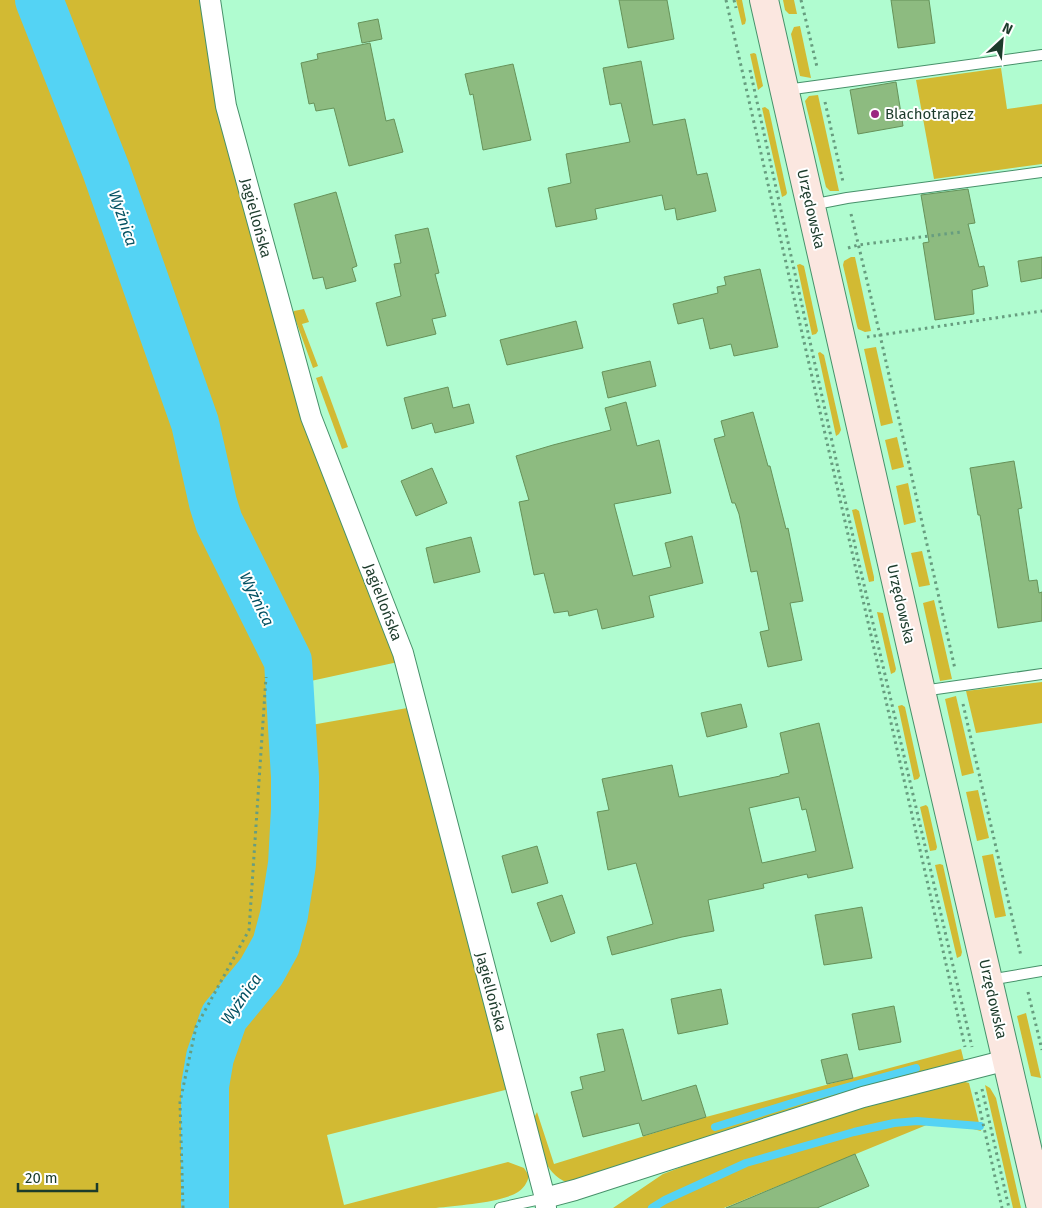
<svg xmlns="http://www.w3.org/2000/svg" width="1042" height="1208" viewBox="0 0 1042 1208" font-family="'Fira Sans',sans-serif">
<rect width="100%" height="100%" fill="#b0fcd0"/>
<!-- green -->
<g fill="#d2ba33">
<path d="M 0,0 L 201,0 L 211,73 L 223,133 L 398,662 L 297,684 L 300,727 L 413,707 L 509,1089 L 327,1135 L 344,1205 L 508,1162 L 524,1168 L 529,1176 C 527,1183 524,1188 518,1192 C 501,1203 457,1205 436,1208 L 0,1208 Z"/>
<polygon points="736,0 742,0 746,20 745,24 742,25"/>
<polygon points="783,0 794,0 797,14 789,14 785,10"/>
<polygon points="800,26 811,78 800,76 791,34 794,27"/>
<polygon points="754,53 756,54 763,86 758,90 750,54"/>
<polygon points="1001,68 1007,109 1042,104 1042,164 934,179 916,80"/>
<polygon points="818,95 839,191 830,191 826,187 805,101 809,96"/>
<polygon points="765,107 769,110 787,193 786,195 782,197 762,108"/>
<polygon points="851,257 855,257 871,331 865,332 858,329 857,326 843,265 844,261"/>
<polygon points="800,264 804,266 818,331 816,334 812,335 797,265"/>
<polygon points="304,309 309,322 302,324 318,366 313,368 293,313 294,311"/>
<polygon points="876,347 893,423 881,426 864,349"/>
<polygon points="820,352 824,355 841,430 839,434 836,436 818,353"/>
<polygon points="322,376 348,447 342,449 316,378"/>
<polygon points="897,437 904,467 892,470 885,440"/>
<polygon points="908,483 916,522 904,525 896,486"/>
<polygon points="856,509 859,511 874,577 874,581 869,582 852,510"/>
<polygon points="922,551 930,585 919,587 911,553"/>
<polygon points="934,600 952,679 940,681 923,603"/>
<polygon points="877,612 883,613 896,669 895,672 891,674"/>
<polygon points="1042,682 1042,723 976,733 966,691"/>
<polygon points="956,696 974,773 962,776 945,699"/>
<polygon points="902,705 905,707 920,776 918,779 914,780 898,706"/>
<polygon points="978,790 989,838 977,841 966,792"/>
<polygon points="926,805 928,807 937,847 936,850 930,851 920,807"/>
<polygon points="993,854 1006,916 995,918 982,856"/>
<polygon points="940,864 943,865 962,952 961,956 957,958 935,865"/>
<polygon points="1026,1013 1041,1078 1031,1076 1017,1016"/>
<path d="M 961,1049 L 964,1061 L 568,1183 C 541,1172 540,1145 533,1120 L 537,1112 L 554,1164 L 706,1117 Z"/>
<polygon points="965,1082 969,1083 981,1131 957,1125 929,1124 724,1208 613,1208 663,1174 708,1157 932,1085"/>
<polygon points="985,1085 990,1088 996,1098 1021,1208 1013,1208"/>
</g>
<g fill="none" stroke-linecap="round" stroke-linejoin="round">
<!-- stream -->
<g stroke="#54d3f4" stroke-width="8">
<polyline points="715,1127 808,1098 916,1068"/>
<polyline points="652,1208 665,1200 746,1163 854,1132 894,1123 917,1121 980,1126"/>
</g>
<!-- river -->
<polyline stroke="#54d3f4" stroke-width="48" points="39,0 106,170 195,423 213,503 219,522 288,661 295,777 295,809 292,864 284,915 276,945 261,972 224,1017 210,1057 205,1086 205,1208"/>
</g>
<!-- building -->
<g fill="#8dbb80" stroke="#669259" fill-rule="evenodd">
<polygon points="619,0 667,0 674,39 628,48"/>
<polygon points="891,0 929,0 935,43 898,48"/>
<polygon points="378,19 382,39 362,43 358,23"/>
<polygon points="370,43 386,121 394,119 403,152 349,166 334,108 316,111 314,103 309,104 301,63 318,59 317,54"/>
<polygon points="641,61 653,125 685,119 697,175 707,173 716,211 677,220 675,208 665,210 662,195 595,209 597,219 556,227 548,188 571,183 566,154 630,142 621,103 610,105 603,68"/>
<polygon points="513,64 531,140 483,150 473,94 470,95 465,74"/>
<polygon points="896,82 903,126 858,134 850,90"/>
<polygon points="968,189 975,223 968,224 979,267 984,266 988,286 972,290 974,314 935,320 923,243 929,242 921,195"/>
<polygon points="336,192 357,266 352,268 356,281 326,289 323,277 313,279 294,204"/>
<polygon points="428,228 439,273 435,274 446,316 432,319 436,334 387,346 376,303 401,296 394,264 401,263 395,235"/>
<polygon points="1042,257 1042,278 1021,282 1018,261"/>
<polygon points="760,269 778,347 734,356 731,344 710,349 703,318 678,324 673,304 718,293 717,287 726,285 724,277"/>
<polygon points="576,321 583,348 507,365 500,340"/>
<polygon points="650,361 656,386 608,398 602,372"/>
<polygon points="448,387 453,408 469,404 474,423 435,433 432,423 412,429 404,398"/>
<polygon points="626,402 637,446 659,440 671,493 614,504 633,576 671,567 665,543 692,536 703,583 649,596 654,617 602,629 597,609 569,616 568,611 554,613 544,573 534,575 519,502 529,500 516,456 553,445 611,430 605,408"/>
<polygon points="753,412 768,466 770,466 786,529 788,528 803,601 790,603 802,660 768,667 760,632 769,630 757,571 751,572 739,514 735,503 732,503 714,439 725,436 721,421"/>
<polygon points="1014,461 1022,508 1018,509 1029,581 1037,580 1039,593 1042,592 1042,621 998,628 980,515 978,515 970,468"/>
<polygon points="432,468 447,503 416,516 401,481"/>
<polygon points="471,537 480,572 434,583 426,548"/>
<polygon points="741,704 747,727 707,737 701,713"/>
<path d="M 819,723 L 853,868 L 808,878 L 807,874 L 763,884 L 764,888 L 708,900 L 714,931 L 682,937 L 612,955 L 607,937 L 653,924 L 636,863 L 608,870 L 597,812 L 609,810 L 602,779 L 672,765 L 679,797 L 780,776 L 780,775 L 789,773 L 780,733 ZM 799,797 L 802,810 L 806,809 L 816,851 L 762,863 L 749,808 Z"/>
<polygon points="537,846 548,883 512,893 502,856"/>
<polygon points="562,895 575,933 551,942 537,903"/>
<polygon points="862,907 872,958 824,965 815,915"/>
<polygon points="721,989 728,1024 678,1034 671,999"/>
<polygon points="894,1006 901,1042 859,1050 852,1014"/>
<polygon points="623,1029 642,1101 696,1085 706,1117 643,1136 639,1123 583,1137 571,1092 583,1089 580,1077 605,1071 597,1034"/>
<polygon points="847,1054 853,1078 827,1084 821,1060"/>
<polygon points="855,1154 869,1186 817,1208 726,1208"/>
</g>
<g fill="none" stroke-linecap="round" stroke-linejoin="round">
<!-- lane casing -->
<g stroke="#47916a" stroke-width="12">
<g id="lane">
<polyline points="786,90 1042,55"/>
<polyline points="811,205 847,198 1042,172"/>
<polyline points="922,691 1042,674"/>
<polyline points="989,980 1042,971"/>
<polyline points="500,1208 545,1198"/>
</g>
</g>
<!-- street casing -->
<g stroke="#47916a" stroke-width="22">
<g id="street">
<polyline points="210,0 226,106 311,417 403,653 534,1156 545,1198 546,1208"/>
<polyline points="545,1198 575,1190 863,1097 1007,1060"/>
</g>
</g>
<!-- secondary casing -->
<g stroke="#47916a" stroke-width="30">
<polyline id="secondary" points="764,0 921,691 1041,1208"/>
</g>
<!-- path -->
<g stroke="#679d7f" stroke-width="3" stroke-dasharray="2.5 4" stroke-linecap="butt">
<polyline points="726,0 965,1047"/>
<polyline points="734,0 736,8"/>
<polyline points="801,0 817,67"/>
<polyline points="750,70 858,559 972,1047"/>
<polyline points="825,102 843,182"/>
<polyline points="851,214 880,335 955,669"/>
<polyline points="848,248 858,245 961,232"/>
<polyline points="867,337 1042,311"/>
<polyline points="963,704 1021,956"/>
<polyline points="1028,992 1042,1050"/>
<polyline points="982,1089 1009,1208"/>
<polyline points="976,1092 1002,1208"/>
<polyline points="183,1208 180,1102 196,1027 249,930 266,677"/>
</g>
<!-- lane -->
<use href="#lane" stroke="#fff" stroke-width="10"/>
<!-- street -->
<use href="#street" stroke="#fff" stroke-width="20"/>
<!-- secondary -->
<use href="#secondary" stroke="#fbe7e0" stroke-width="28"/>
</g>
<!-- markers -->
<circle fill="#9b2681" stroke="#fff" stroke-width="2" cx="875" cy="114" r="5"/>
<g text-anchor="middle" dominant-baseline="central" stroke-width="4" stroke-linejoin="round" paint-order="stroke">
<!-- poi labels -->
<g font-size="15" fill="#1c3b2b" stroke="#fff" text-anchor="start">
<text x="885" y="114">Blachotrapez</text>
</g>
<!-- street labels -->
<g font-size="15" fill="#1c3b2b" stroke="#fff">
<text transform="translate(811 209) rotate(77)">Urzędowska</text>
<text transform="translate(256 218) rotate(75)">Jagiellońska</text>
<text transform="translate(383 602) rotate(69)">Jagiellońska</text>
<text transform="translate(901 604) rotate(77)">Urzędowska</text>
<text transform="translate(491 992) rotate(75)">Jagiellońska</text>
<text transform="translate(993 999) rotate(77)">Urzędowska</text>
</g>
<!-- water labels -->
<g font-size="16" font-style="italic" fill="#035162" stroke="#fff">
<text transform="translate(123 218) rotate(71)">Wyżnica</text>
<text transform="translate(257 599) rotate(64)">Wyżnica</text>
<text transform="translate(241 999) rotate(-55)">Wyżnica</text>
</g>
</g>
<!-- north arrow -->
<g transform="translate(1002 40) rotate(26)" stroke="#ffffff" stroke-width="4" paint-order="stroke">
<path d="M0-4L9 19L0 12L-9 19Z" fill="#1c3b2b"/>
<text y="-8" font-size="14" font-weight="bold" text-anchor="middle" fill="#1c3b2b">N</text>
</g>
<!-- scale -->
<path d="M18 1183v8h79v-8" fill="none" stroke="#1c3b2b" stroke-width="2.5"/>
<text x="25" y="1183" font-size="15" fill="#1c3b2b" stroke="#ffffff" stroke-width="4" paint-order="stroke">20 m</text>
</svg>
